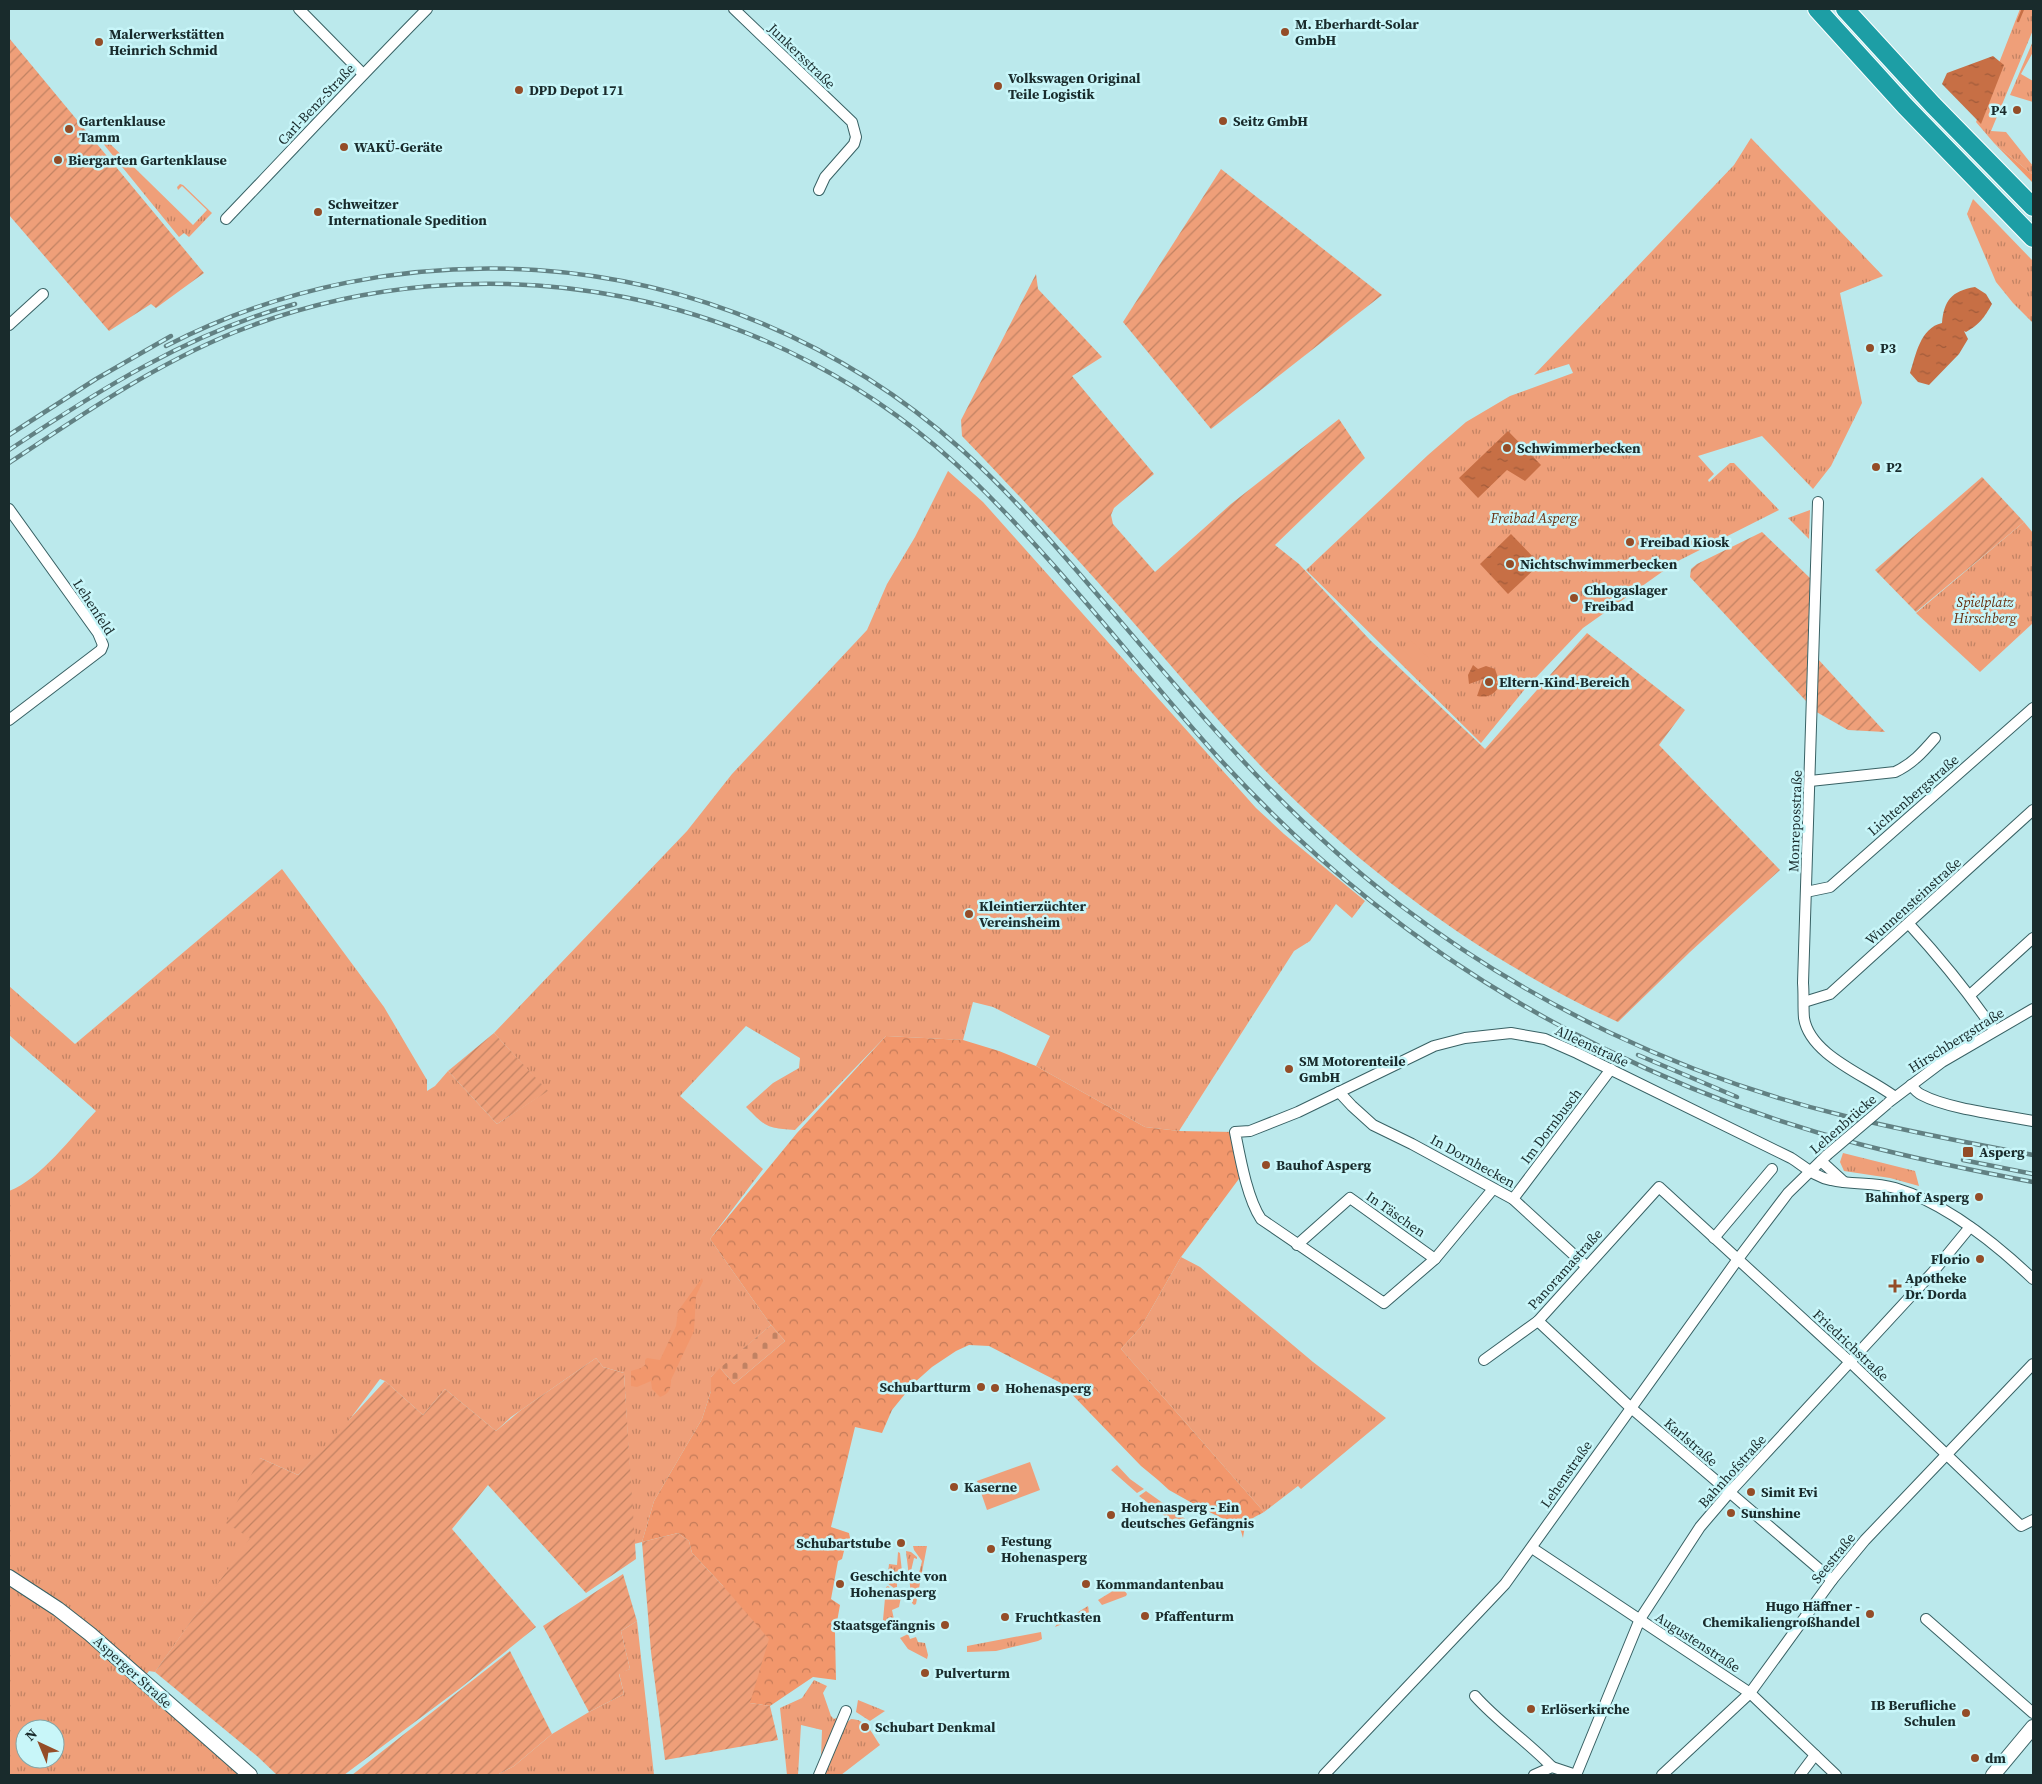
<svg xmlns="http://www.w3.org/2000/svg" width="2042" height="1784" viewBox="0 0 2042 1784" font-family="'Source Serif 4',serif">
<defs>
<pattern id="grass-tufts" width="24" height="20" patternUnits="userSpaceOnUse" patternTransform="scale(1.25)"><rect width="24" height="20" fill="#ef9f79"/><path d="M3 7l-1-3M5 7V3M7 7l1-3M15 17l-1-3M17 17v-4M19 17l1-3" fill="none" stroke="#c18263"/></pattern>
<pattern id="forest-crowns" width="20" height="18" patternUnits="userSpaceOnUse" patternTransform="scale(1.25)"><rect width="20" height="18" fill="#f2976c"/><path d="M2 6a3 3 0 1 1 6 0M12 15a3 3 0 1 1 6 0" fill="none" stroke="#c37b59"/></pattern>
<pattern id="cemetery-stones" width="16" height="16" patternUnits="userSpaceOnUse" patternTransform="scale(1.25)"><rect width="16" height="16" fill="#ef9f79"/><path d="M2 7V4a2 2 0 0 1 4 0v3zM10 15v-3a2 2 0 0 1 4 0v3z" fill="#c18263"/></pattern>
<pattern id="garden-furrows" width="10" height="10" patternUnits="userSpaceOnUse" patternTransform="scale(1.25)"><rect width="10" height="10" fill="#ef9f79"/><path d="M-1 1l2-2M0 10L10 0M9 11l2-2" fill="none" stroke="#c18263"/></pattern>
<pattern id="water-ripples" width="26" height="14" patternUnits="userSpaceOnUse" patternTransform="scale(1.25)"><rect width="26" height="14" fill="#c76f45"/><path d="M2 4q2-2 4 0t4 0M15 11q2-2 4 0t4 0" fill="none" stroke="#a15b3a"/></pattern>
</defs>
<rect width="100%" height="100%" fill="#bbe9ec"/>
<!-- grass -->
<g fill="url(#grass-tufts)" fill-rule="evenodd">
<polygon points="2020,9 2033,9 2033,30 1991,131 2006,132 2033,166 2033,175 1994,143 1976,122"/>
<polygon points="2033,41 2033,52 2021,74 2033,81 2033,102 2010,95"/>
<polygon points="99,133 193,225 207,210 182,186 178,190 177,187 180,184 183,185 212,213 189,237 184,233 179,237 97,136"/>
<polygon points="1751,138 1883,276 1840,293 1862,403 1831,466 1813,489 1762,436 1698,456 1714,474 1708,480 1709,482 1730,463 1734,463 1779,510 1676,562 1583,628 1525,689 1481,743 1306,570 1428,455 1466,422 1510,396 1573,373 1569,364 1534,375 1734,165"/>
<polygon points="1973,199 2033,261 2033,323 2013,303 1996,282 1967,214"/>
<path d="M 948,471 L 983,502 L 1256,808 L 1284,834 L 1365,901 L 1352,918 L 1336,904 L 1310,941 L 1294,951 L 1179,1131 L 1145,1127 L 1036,1066 L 1050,1036 L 993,1007 L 973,1002 L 963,1040 L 886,1036 L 795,1130 C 766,1128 766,1127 746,1107 L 773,1083 L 799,1068 L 800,1058 L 746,1026 L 680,1096 L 763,1169 L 710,1239 L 771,1325 L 711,1377 L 711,1391 L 702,1419 L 654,1501 L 642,1542 L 634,1544 L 624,1373 L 603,1367 L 596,1358 L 511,1417 L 496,1431 L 445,1389 L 423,1415 L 385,1381 L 380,1379 L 344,1427 L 298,1475 L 260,1458 L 251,1538 L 155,1672 L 149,1671 L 142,1680 L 175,1718 L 240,1775 L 9,1775 L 9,1191 C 41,1179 72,1136 96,1111 L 9,1035 L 9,986 L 75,1044 L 282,869 L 384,1007 L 427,1080 L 427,1091 L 435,1086 L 448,1071 L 497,1124 L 547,1091 L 494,1033 L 687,831 L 732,774 L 867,630 L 887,584 L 915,537 ZM 25,1729 L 55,1729 L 55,1759 L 25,1759 Z"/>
<polygon points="1810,510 1809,539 1788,518"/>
<polygon points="2024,522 2033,533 2033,623 1980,672 1916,613"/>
<polygon points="1843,1153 1915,1171 1919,1186 1890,1178 1844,1171 1840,1162"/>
<polygon points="1181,1257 1200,1267 1313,1362 1386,1418 1301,1489 1298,1486 1264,1512 1121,1349 1141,1327"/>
<polygon points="1117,1465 1130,1479 1144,1489 1137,1493 1111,1470"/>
<polygon points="1146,1491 1188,1521 1182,1529 1139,1496"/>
<polygon points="913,1546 927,1546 916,1604 914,1605 912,1603 906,1551 911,1552 917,1557 917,1559 914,1558 911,1571 919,1573 922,1561 914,1550"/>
<polygon points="898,1552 900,1553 903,1581 897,1581 897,1587 894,1588 887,1583 889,1564 897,1565"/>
<polygon points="888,1586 901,1597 899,1607 892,1610 895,1624 891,1625 883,1620 886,1587"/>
<polygon points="1121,1586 1127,1594 1126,1596 1102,1605 1098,1600"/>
<polygon points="1088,1606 1089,1613 1055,1627 1058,1622 1062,1622"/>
<polygon points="637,1621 654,1775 497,1775 514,1766 552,1734 589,1712 624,1694 619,1673 630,1669 621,1631"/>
<polygon points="1041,1632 1042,1639 1038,1641 996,1651 967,1652 967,1646"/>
<polygon points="908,1634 910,1639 916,1637 918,1642 925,1643 928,1655 927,1659 908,1649 900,1638"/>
<polygon points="814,1680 827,1686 823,1693 831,1716 834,1719 839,1717 821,1758 822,1730 801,1725 798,1775 787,1775 780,1708 802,1698"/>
<polygon points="858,1700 885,1711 870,1721 856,1712"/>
<path d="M 851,1719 C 866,1719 872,1733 880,1745 L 841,1775 L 824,1775 L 845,1724 Z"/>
</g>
<!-- forest -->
<g fill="url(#forest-crowns)">
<polygon points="1994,143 2033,175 2033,183"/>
<path d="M 886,1036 L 963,1040 L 999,1051 L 1036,1066 L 1145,1127 L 1179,1131 L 1235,1132 L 1244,1172 L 1181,1257 L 1141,1327 L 1121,1349 L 1264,1512 C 1250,1520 1245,1520 1243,1538 L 1241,1531 L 1234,1524 L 1201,1508 L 1169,1490 L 1158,1480 L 1141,1466 L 1061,1383 L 989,1346 L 969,1345 L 956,1351 L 932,1367 L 914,1383 L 892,1410 L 882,1433 L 855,1427 L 831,1527 L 849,1533 L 851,1543 L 845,1547 L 842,1559 L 838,1561 L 831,1599 L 840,1605 L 835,1633 L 836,1680 L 813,1677 L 770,1706 L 750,1703 L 723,1586 L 692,1553 L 689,1541 L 678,1533 L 642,1542 L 654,1501 L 702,1419 L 711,1391 L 711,1377 L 720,1368 L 734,1384 L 785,1341 L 771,1325 L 710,1239 L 797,1133 Z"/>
<path d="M 702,1278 L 703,1281 L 696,1296 L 694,1331 L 671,1380 C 671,1389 669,1394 660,1397 L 652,1389 L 651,1381 L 637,1387 L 631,1386 L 631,1371 L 641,1368 L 645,1365 L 645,1360 L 647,1358 L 660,1360 L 676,1326 L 678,1311 Z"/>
</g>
<!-- cemetery -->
<polygon fill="url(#cemetery-stones)" points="771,1325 785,1341 734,1384 720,1368"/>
<!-- garden -->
<g fill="url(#garden-furrows)">
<polygon points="9,38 204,273 156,308 151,304 109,331 9,215"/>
<polygon points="1221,169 1382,295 1211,429 1123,322"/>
<path d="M 1036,274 L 1038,289 L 1102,357 L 1072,376 L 1154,474 L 1114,508 L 1111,515 L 1113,524 L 1155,572 L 1231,504 L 1339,419 L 1365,458 L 1275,545 L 1299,564 L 1370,640 L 1485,749 L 1587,633 L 1685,710 L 1659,745 L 1780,870 L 1690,952 L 1618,1022 C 1485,961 1359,869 1258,763 C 1210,713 1165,658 1119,606 C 1068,548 1015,491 962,436 L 961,420 Z"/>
<polygon points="1982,477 2024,522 1916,612 1875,570"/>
<polygon points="1762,532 1810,578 1806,701 1690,577 1691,569 1697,564"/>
<polygon points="1817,658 1885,732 1848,730 1813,710"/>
<polygon points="494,1033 548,1091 497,1124 448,1071"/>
<polygon points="596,1358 603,1367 624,1373 636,1559 586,1593 488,1485 452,1529 536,1627 459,1689 344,1775 277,1775 257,1756 155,1672 250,1538 226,1523 260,1458 298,1475 385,1381 423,1415 445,1389 496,1431 521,1410"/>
<polygon points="678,1533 689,1541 692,1553 723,1586 769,1639 750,1703 770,1706 778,1740 665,1760 651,1652 642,1542"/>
<polygon points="623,1574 637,1621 621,1631 630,1669 619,1674 624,1694 589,1712 543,1626"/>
<polygon points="510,1651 552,1734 514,1766 497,1775 352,1775"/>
</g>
<!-- pitch -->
<g fill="#ef9f79">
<polygon points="1410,640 1429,658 1420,667 1402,649"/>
<polygon points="1030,1462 1040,1490 987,1510 977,1481"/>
</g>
<!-- water -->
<g fill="url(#water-ripples)">
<polygon points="1993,56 2004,65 1981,124 1942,84 1947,73"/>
<path d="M 1975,287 L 1986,294 L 1992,304 C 1984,318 1980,324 1966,332 L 1964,331 L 1968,339 L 1959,354 L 1929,385 L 1918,382 L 1910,373 C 1916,355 1920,328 1942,323 C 1944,301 1951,291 1975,287 Z"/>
<polygon points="1508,431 1541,465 1525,481 1507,470 1478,498 1459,478"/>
<polygon points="1511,534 1540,564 1508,594 1480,564"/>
<path d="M 1473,665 L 1478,669 L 1486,666 L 1495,669 L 1498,678 L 1496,683 L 1500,685 C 1494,695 1488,698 1477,696 L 1483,679 L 1469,684 L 1468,675 Z"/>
</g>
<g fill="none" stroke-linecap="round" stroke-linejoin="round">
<!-- stream -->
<polyline stroke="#c76f45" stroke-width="2.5" points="2018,21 2023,9"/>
<!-- street casing -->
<g stroke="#386164" stroke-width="12">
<g id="street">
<polyline points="299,9 363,74"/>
<polyline points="734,9 852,122 856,137 854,144 825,177 819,190"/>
<path d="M 226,219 C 293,149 359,78 427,9"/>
<polyline points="9,325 43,294"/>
<path d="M 1818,502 L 1803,983 C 1804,995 1803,1007 1804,1018 C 1810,1056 1868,1076 1895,1097"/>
<polyline points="9,509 98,633 103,645 101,650 9,720"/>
<path d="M 1810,781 L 1895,772 C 1912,764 1922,753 1935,738"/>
<polyline points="1806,892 1830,887 2033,708"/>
<path d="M 1909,924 C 1940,958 1968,992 1994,1030"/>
<polyline points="1970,995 2033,938"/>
<polyline points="1804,1002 1830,994 2033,810"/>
<path d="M 1911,1085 C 1914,1089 1917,1093 1922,1095 C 1948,1109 2003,1115 2033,1121"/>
<polyline points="1339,1092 1352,1106 1373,1125 1412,1144 1513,1199 1586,1266"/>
<polyline points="1889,1102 1942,1062 2033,1009"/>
<polyline points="1821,1161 1844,1182"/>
<path d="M 1493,1189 L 1435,1259 L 1384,1303 L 1261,1219 C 1247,1198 1240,1157 1235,1132 L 1250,1131 L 1298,1112 L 1434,1046 L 1465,1038 L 1511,1033 L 1545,1039 L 1577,1053 L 1791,1158 C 1804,1166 1815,1177 1831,1180 C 1852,1185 1874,1182 1895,1188 C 1946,1203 1995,1243 2033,1279"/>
<polyline points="1513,1199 1611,1069"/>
<polyline points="1714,1238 1772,1169"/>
<polyline points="1297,1245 1350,1198 1435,1259"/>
<polyline points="1538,1321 1630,1407 1832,1580"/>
<polyline points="1484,1360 1538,1321 1659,1187 1850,1362 2021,1526 2033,1520"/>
<polyline points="1532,1548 1750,1693 1836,1775"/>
<polyline points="1926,1619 2033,1713"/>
<path d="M 1475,1696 C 1497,1721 1528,1742 1552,1767"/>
<polyline points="819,1775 846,1711"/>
<polyline points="1324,1775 1505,1584 1738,1259 1788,1193 1827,1155"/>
<polyline points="1534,1775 1552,1767 1576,1775"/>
<polyline points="1576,1775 1640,1619 1700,1527 1729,1493 1933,1272 1970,1227"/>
<polyline points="1662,1775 1750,1693 1832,1580 1865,1540 2033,1364"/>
<polyline points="1800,1775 1815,1755"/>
</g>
</g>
<!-- secondary casing -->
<g stroke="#386164" stroke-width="16">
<g id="secondary">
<polyline points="9,1577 58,1609 90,1634 250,1775"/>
<polyline points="1993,1775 2033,1727"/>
</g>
</g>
<!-- highway casing -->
<g stroke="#fff" stroke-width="20">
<g id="highway">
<polyline points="1817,9 1905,106 2033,238"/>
<polyline points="1845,9 1933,105 2033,207"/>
</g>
</g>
<!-- street -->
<use href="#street" stroke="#fff" stroke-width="10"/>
<!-- secondary -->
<use href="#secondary" stroke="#fff" stroke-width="14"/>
<!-- highway -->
<use href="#highway" stroke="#1d9ea5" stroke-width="18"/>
<!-- rail casing -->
<g stroke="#628183" stroke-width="4.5">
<g id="rail">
<path d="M 166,346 C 280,287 408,262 536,270 C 692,280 844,344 961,449 C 1015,497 1062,554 1110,609 C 1201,716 1287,819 1400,905 C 1530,1004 1682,1076 1841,1115 C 1904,1131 1969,1143 2033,1155"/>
<polyline points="9,435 96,379 171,336"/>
<path d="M 9,450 C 99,390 189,333 295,304"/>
<path d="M 9,463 C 81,415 154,365 235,332 C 486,232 779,290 973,480 C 1061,566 1135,664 1217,756 C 1265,809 1317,858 1372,902 C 1512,1014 1686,1099 1859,1144 C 1917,1159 1975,1171 2033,1182"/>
<polyline points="1638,1055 1737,1097"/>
<polyline points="1963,1160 2033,1174"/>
</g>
</g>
<!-- rail -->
<use href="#rail" stroke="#c8f6f9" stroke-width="2.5" stroke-dasharray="8" stroke-linecap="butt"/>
<!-- street-bridge casing -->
<g stroke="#386164" stroke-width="12" stroke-linecap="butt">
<polyline id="street-bridge" points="1827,1155 1887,1104"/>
</g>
<!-- street-bridge -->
<use href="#street-bridge" stroke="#fff" stroke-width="10"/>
</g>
<!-- markers -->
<g fill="#944d28" stroke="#c8f6f9" stroke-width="2">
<circle cx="1285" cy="32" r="5"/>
<circle cx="99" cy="42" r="5"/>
<circle cx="998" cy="86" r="5"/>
<circle cx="519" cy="90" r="5"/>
<circle cx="2017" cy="110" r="5"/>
<circle cx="1223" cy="121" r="5"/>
<circle cx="69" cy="129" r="5"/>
<circle cx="344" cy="147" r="5"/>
<circle cx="58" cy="160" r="5"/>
<circle cx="318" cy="212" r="5"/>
<circle cx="1870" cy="348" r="5"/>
<circle cx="1507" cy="448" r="5"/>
<circle cx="1876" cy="467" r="5"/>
<circle cx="1630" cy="542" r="5"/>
<circle cx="1510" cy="564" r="5"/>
<circle cx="1574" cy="598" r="5"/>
<circle cx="1489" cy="682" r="5"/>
<circle cx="969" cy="914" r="5"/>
<circle cx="1289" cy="1069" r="5"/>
<rect x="1962" y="1146" width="12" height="12" rx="2.5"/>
<circle cx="1266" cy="1165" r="5"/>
<circle cx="1979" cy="1197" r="5"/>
<circle cx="1980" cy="1259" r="5"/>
<path d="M1892.5 1278.5h5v5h5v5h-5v5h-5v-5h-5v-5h5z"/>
<circle cx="981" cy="1387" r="5"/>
<circle cx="995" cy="1388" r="5"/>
<circle cx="954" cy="1487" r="5"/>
<circle cx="1751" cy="1492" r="5"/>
<circle cx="1731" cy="1513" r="5"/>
<circle cx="1111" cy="1515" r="5"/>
<circle cx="901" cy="1543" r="5"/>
<circle cx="991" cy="1549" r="5"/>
<circle cx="840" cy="1584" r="5"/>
<circle cx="1086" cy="1584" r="5"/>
<circle cx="1870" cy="1614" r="5"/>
<circle cx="1145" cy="1616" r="5"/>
<circle cx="1005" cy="1617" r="5"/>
<circle cx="945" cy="1625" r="5"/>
<circle cx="925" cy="1673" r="5"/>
<circle cx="1531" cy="1709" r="5"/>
<circle cx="1966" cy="1713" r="5"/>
<circle cx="865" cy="1727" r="5"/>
<circle cx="1975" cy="1758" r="5"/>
</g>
<g text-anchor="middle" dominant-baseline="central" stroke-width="5" stroke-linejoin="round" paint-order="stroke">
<!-- poi labels -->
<g font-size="14" font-weight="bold" fill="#192b2c" stroke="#c8f6f9" text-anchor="start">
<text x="1295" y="24">M. Eberhardt-Solar<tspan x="1295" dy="16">GmbH</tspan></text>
<text x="109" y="34">Malerwerkstätten<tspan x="109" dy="16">Heinrich Schmid</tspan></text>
<text x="1008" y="78">Volkswagen Original<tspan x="1008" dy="16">Teile Logistik</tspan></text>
<text x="529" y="90">DPD Depot 171</text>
<text x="2007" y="110" text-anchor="end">P4</text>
<text x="79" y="121">Gartenklause<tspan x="79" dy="16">Tamm</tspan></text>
<text x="1233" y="121">Seitz GmbH</text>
<text x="354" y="147">WAKÜ-Geräte</text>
<text x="68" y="160">Biergarten Gartenklause</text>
<text x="328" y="204">Schweitzer<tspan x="328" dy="16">Internationale Spedition</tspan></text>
<text x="1880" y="348">P3</text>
<text x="1517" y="448">Schwimmerbecken</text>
<text x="1886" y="467">P2</text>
<text x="1640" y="542">Freibad Kiosk</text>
<text x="1520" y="564">Nichtschwimmerbecken</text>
<text x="1584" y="590">Chlogaslager<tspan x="1584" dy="16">Freibad</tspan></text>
<text x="1499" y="682">Eltern-Kind-Bereich</text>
<text x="979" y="906">Kleintierzüchter<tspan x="979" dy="16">Vereinsheim</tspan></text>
<text x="1299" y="1061">SM Motorenteile<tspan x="1299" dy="16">GmbH</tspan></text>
<text x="1979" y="1152">Asperg</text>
<text x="1276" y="1165">Bauhof Asperg</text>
<text x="1969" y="1197" text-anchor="end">Bahnhof Asperg</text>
<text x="1970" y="1259" text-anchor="end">Florio</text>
<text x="1905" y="1278">Apotheke<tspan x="1905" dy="16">Dr. Dorda</tspan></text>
<text x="971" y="1387" text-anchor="end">Schubartturm</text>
<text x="1005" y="1388">Hohenasperg</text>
<text x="964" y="1487">Kaserne</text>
<text x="1761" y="1492">Simit Evi</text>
<text x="1121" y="1507">Hohenasperg - Ein<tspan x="1121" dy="16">deutsches Gefängnis</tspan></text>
<text x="1741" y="1513">Sunshine</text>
<text x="1001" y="1541">Festung<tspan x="1001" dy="16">Hohenasperg</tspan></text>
<text x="891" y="1543" text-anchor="end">Schubartstube</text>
<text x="850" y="1576">Geschichte von<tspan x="850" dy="16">Hohenasperg</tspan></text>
<text x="1096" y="1584">Kommandantenbau</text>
<text x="1860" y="1606" text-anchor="end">Hugo Häffner -<tspan x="1860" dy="16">Chemikaliengroßhandel</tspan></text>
<text x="1155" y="1616">Pfaffenturm</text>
<text x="1015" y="1617">Fruchtkasten</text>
<text x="935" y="1625" text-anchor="end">Staatsgefängnis</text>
<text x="935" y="1673">Pulverturm</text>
<text x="1956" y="1705" text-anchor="end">IB Berufliche<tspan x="1956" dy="16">Schulen</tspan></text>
<text x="1541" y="1709">Erlöserkirche</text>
<text x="875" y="1727">Schubart Denkmal</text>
<text x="1985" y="1758">dm</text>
</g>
<!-- street labels -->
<g font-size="14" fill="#192b2c" stroke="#c8f6f9">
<text transform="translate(802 56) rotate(44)">Junkersstraße</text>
<text transform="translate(316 104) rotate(-47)">Carl-Benz-Straße</text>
<text transform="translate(94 607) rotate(57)">Lehenfeld</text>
<text transform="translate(1913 795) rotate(-41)">Lichtenbergstraße</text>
<text transform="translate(1795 821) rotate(-88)">Monreposstraße</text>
<text transform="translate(1913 901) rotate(-42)">Wunnensteinstraße</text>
<text transform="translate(1956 1040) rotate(-32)">Hirschbergstraße</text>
<text transform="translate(1592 1046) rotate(25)">Alleenstraße</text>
<text transform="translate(1843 1124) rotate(-41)">Lehenbrücke</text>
<text transform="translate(1551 1126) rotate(-53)">Im Dornbusch</text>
<text transform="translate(1473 1161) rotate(29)">In Dornhecken</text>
<text transform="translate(1396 1214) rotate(35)">In Täschen</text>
<text transform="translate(1565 1269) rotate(-48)">Panoramastraße</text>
<text transform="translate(1851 1345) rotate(43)">Friedrichstraße</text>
<text transform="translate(1691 1442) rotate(41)">Karlstraße</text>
<text transform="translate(1732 1471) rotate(-48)">Bahnhofstraße</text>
<text transform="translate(1566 1474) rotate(-55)">Lehenstraße</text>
<text transform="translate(1833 1558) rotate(-51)">Seestraße</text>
<text transform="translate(1698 1642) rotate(33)">Augustenstraße</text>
<text transform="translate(133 1672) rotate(42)">Asperger Straße</text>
</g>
<!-- park labels -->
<g font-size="14" font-style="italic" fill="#672e0e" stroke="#c8f6f9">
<text x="1534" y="518">Freibad Asperg</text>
<text x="1985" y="602">Spielplatz<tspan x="1985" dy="16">Hirschberg</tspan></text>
</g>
</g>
<!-- border -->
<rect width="2042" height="1784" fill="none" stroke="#192b2c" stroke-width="20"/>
<!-- north arrow -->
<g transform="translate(40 1744) rotate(316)"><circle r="24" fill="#c8f6f9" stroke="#82a5a7"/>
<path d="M0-4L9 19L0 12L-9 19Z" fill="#944d28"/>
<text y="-8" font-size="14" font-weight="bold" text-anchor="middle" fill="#192b2c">N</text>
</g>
</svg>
